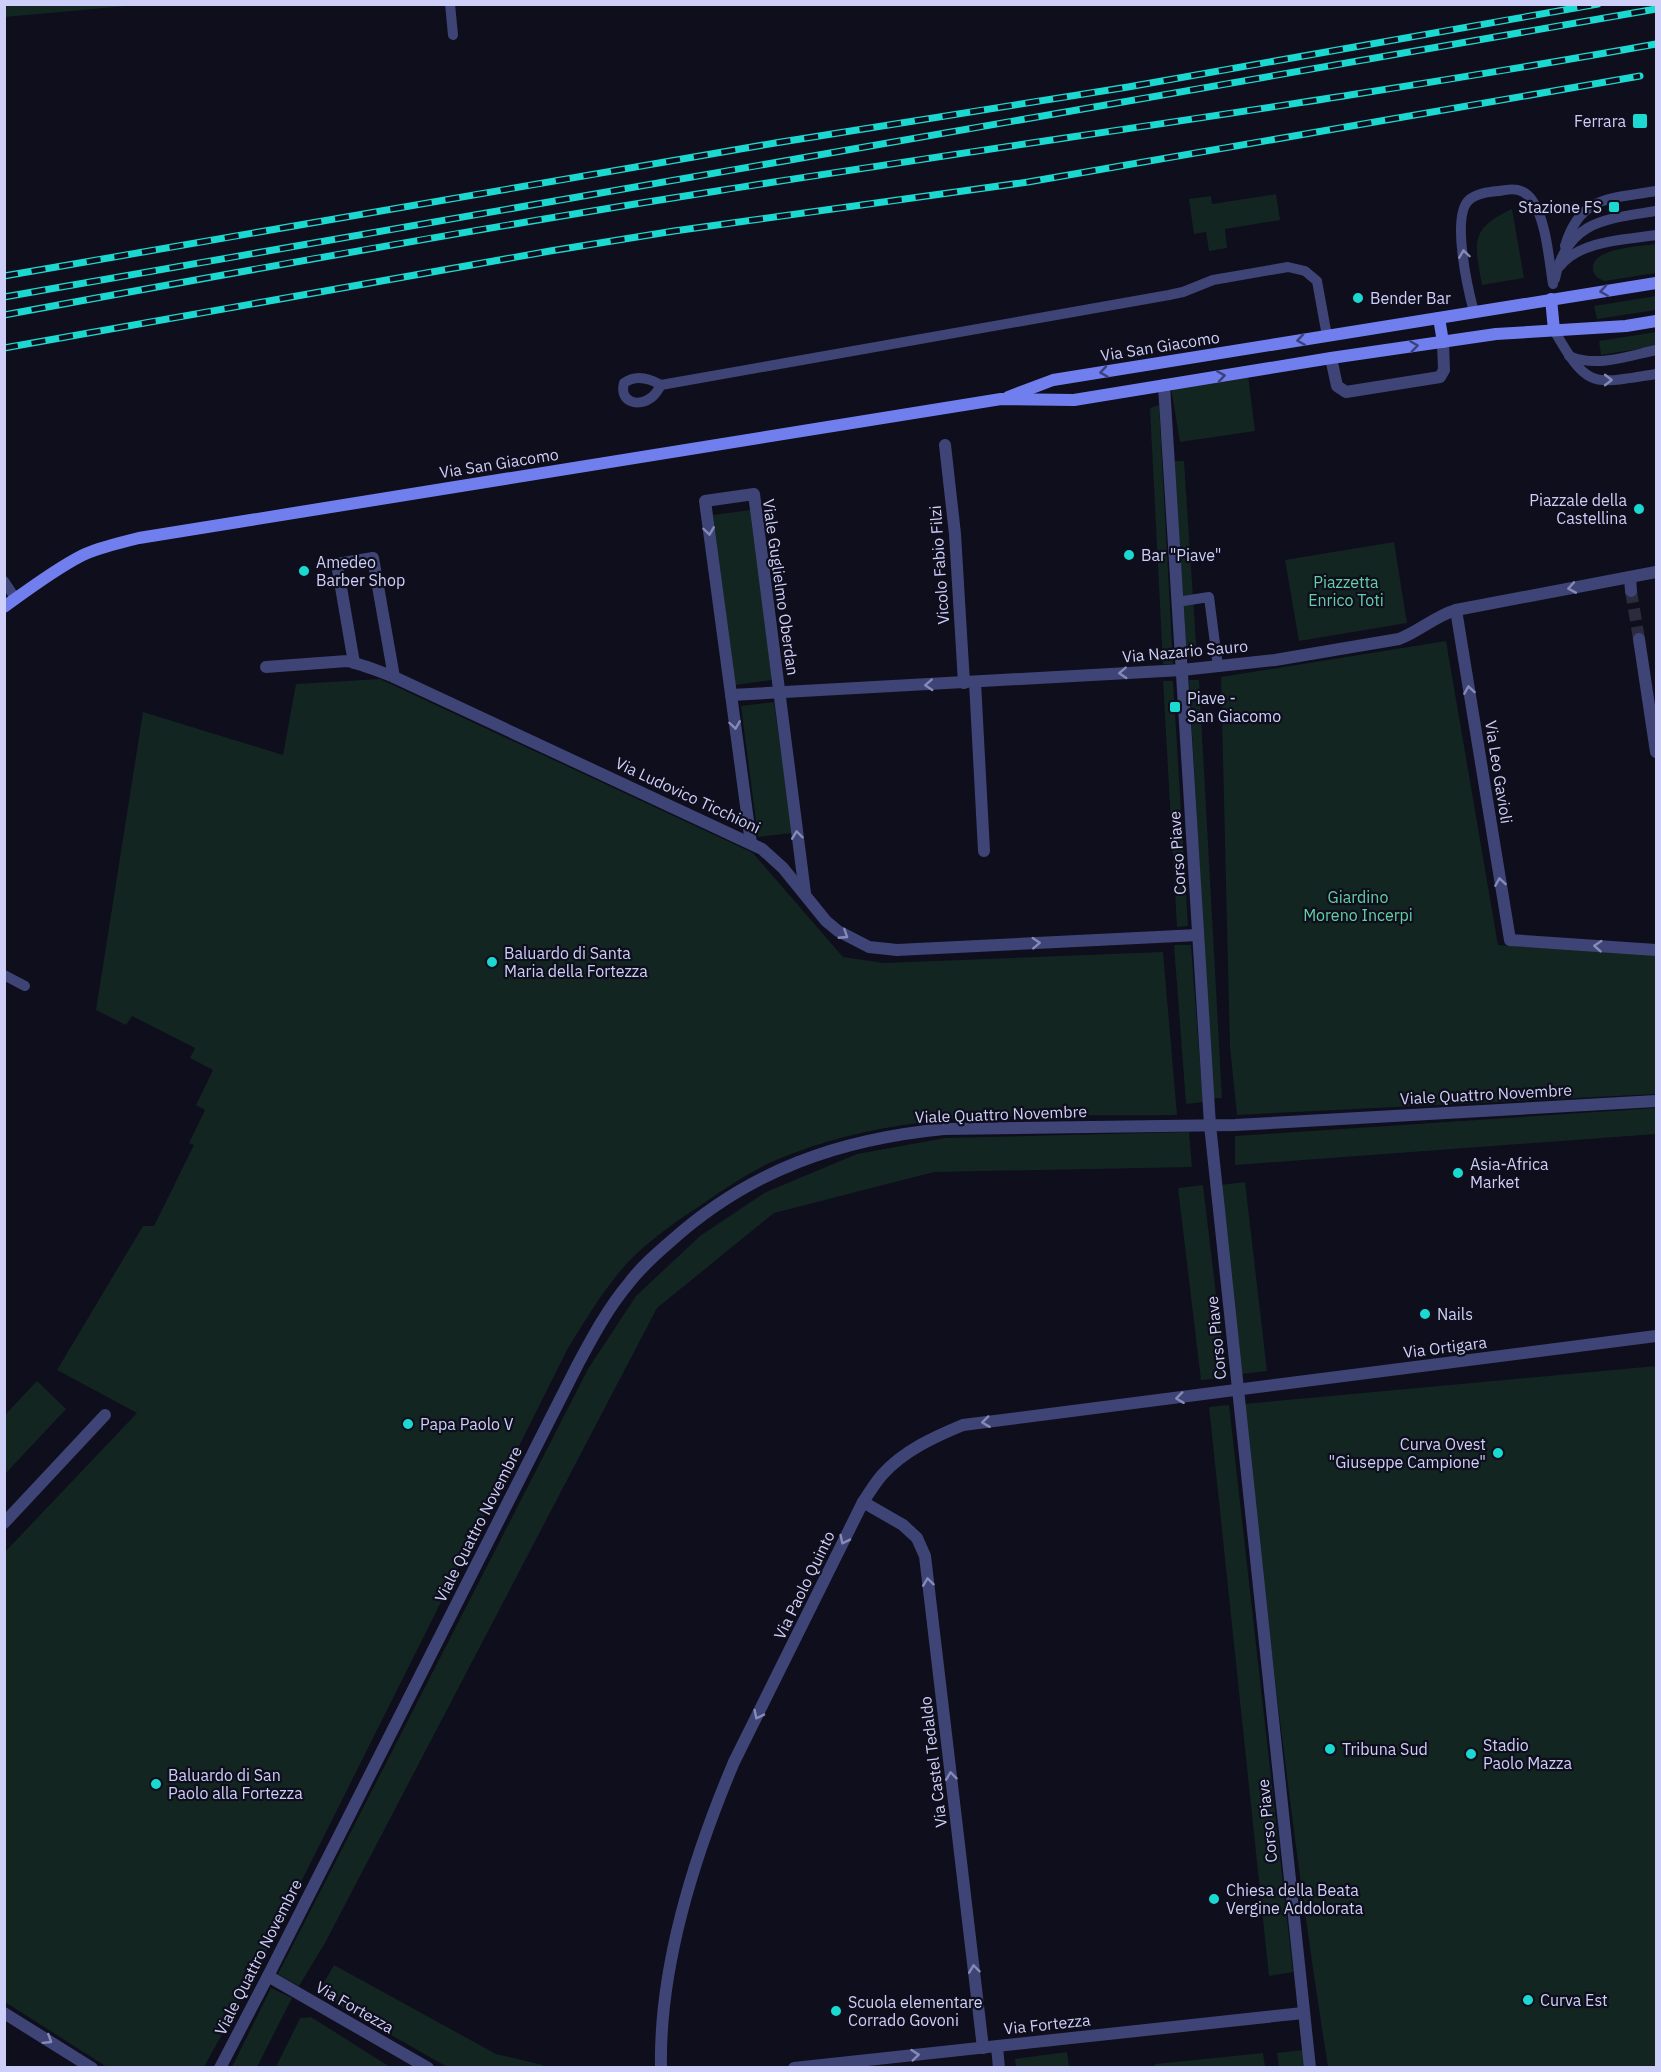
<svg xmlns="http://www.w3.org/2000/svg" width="1661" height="2072" viewBox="0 0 1661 2072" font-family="'IBM Plex Sans',sans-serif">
<rect width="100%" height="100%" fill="#0e0e1c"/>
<!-- green -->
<g fill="#122521">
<polygon points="5,4 138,4 138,5 5,17"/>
<polygon points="1276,194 1280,220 1225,229 1227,248 1209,251 1206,232 1194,234 1189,199 1211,196 1212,204"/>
<path d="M 1512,209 L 1524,278 L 1482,285 C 1475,244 1468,229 1512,209 Z"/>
<path d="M 1656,244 L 1656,273 L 1604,281 C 1598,278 1593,276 1593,268 C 1592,248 1642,246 1656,244 Z"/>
<polygon points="1656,296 1656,310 1597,319 1594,306"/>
<polygon points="1656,332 1656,346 1601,355 1599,341"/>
<polygon points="1248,375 1255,431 1180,442 1171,388"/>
<polygon points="1159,405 1173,664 1163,664 1150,408"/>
<polygon points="1174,461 1184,461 1197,658 1187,658"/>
<polygon points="750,510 772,680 735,685 713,515"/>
<polygon points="1394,542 1407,623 1299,641 1285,560"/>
<polygon points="1446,641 1498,945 1656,955 1656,1094 1237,1115 1230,1047 1221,677"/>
<path d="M 380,679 L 753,853 L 843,957 L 884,963 L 1163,952 L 1177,1115 C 1046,1117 910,1106 786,1156 C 757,1167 732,1184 707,1201 C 681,1218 653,1237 631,1259 C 606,1285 587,1318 568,1348 L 252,1980 L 204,2067 L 107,2067 L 5,2002 L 4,1553 L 137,1413 L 57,1370 L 143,1226 L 154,1226 L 194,1145 L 189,1143 L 205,1110 L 196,1105 L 213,1070 L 190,1058 L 195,1048 L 132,1016 L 126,1025 L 96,1010 L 143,712 L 283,755 L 296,684 Z"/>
<polygon points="1189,680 1199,680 1222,1098 1213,1098"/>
<polygon points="1163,681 1173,681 1188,926 1177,927"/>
<polygon points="774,702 792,833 758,837 741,706"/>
<polygon points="1174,945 1191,945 1203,1102 1186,1104"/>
<polygon points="1656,1108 1656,1134 1235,1165 1235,1136"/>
<polygon points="1189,1132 1192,1167 934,1172 774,1213 657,1308 325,1943 299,1986 278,1974 588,1369 636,1296 700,1236 766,1192 857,1154 945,1138"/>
<polygon points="1245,1182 1267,1371 1242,1374 1220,1185"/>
<polygon points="1203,1185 1226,1378 1201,1380 1178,1188"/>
<path d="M 1656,1366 L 1656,2067 L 1328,2067 C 1293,1847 1268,1625 1244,1404 Z"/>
<polygon points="37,1381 66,1409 6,1473 5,1415"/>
<polygon points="1229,1405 1293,1972 1269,1976 1209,1407"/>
<polygon points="334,1965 496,2054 543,2065 543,2067 447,2067 318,1993"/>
<polygon points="271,1988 292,1998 257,2067 232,2067"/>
<polygon points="311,2017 390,2067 276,2067 300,2018"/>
<polygon points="1303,2050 1305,2067 1279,2067 1277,2053"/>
<polygon points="1067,2052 1069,2067 1016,2067 1015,2059"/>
<polygon points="1263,2053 1265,2067 1155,2067 1155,2064"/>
</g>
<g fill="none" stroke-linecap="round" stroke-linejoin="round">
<!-- street-tunnel -->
<polyline stroke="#2b2b3d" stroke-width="12" stroke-dasharray="12 6" stroke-linecap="butt" points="1631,591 1639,639"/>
<!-- lane -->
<g stroke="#3e4475" stroke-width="10">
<polyline points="450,4 453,35"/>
<path d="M 1565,246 C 1580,195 1611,199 1656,191"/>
<path d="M 1560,266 C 1581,240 1625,240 1656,235"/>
<path d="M 1555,279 C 1567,220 1607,219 1656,211"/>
<path d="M 1474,312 C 1468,290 1451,216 1469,200 C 1477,193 1489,192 1499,191 C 1513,188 1523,188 1532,200 C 1546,219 1549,260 1553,284"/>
<path d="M 1554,330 C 1588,390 1592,384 1656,374"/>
<path d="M 1569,356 C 1597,368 1628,356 1656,350"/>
<path d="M 661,385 C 658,390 656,394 652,397 C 638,408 619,402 624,383 C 636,374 649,378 661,385 L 1169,295 L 1183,292 L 1213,280 L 1288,267 L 1305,271 L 1317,281 L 1327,336"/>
<polyline points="4,581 16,599"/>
<polyline points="1177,602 1209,597 1218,667"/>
<polyline points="4,975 25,986"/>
</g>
<!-- street -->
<g stroke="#3e4475" stroke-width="12">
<polyline points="1331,358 1337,386 1346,392 1440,377 1444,370 1443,342"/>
<polyline points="1164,385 1210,1125 1310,2068"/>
<polyline points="945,445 955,534 964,683"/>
<polyline points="1630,577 1631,591"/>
<polyline points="1456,610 1510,940 1656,950"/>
<polyline points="1639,639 1656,752"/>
<path d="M 266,667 L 347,661 C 364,665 379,671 394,677 L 373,558 L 337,564 L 354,663"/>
<polyline points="394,677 762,849 783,868 826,921 838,931 869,947 897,950 1198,935"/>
<polyline points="975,682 984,851"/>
<path d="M 731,695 L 1182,670 L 1275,660 L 1399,639 C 1420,631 1435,616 1456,610 L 1656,572"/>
<polyline points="751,843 705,501 754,494 805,893"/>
<polyline points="863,1502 903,1525 917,1538 925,1556 983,2048"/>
<polyline points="4,1523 105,1415"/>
<polyline points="268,1976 428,2068"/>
<polyline points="4,2013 92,2068"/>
<polyline points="997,2047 999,2068"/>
<path d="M 220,2068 L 268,1976 L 578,1364 C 593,1336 608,1308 629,1283 C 641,1267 656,1254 671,1241 C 750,1170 840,1139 944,1129 L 1235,1125 L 1656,1101"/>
<path d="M 661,2068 C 659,1967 695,1854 734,1762 L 863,1502 C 869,1493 875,1483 882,1475 C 903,1451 934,1437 963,1425 L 1656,1336"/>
<polyline points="794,2068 1303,2013"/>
</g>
<!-- secondary -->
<g stroke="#717fee" stroke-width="12">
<polyline points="1551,299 1554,330"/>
<polyline points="1439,318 1443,342"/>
<polyline points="1008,397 1053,380 1656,283"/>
<path d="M 4,607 C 29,589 54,570 81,556 C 99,547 120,543 139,538 L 1001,399 L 1074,400 L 1331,358 L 1496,334 L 1626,326 L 1656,321"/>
</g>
<!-- rail casing -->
<g stroke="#1bd9d1" stroke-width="7">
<g id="rail">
<polyline points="4,276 775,143 1128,87 1598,4"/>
<polyline points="4,297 1656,9"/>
<path d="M 4,315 C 242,271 479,228 717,191 C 1030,141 1345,100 1656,44"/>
<polyline points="4,348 550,251 674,231 1028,182 1640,76"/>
</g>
</g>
<!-- rail -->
<use href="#rail" stroke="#0e0e1c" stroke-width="4.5" stroke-dasharray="14" stroke-linecap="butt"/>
</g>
<!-- one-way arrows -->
<defs><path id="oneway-chevron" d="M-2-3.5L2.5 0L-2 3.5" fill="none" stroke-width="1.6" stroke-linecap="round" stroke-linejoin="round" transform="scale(1.5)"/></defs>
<g stroke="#868ab7">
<use href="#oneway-chevron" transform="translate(1464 254) rotate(-98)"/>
<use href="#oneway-chevron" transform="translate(1608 380)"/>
<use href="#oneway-chevron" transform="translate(709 531) rotate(82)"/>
<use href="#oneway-chevron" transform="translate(1572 588) rotate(170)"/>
<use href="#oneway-chevron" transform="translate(1123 673) rotate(177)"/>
<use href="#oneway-chevron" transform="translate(929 685) rotate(177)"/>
<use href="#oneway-chevron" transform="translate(1469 690) rotate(-99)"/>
<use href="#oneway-chevron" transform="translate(735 725) rotate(82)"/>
<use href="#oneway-chevron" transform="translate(797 835) rotate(-97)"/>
<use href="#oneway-chevron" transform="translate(1500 882) rotate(-99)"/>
<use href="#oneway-chevron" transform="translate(844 935) rotate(33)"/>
<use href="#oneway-chevron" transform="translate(1036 943) rotate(-3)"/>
<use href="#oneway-chevron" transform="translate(1598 946) rotate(-176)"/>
<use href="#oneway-chevron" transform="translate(1180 1398) rotate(173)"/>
<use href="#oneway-chevron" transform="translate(986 1422) rotate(173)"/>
<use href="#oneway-chevron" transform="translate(844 1540) rotate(116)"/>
<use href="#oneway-chevron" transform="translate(928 1582) rotate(-97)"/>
<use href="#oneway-chevron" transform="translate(758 1715) rotate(116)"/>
<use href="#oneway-chevron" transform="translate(951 1776) rotate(-97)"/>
<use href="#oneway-chevron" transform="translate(974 1969) rotate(-97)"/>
<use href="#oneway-chevron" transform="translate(48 2040) rotate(32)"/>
<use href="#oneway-chevron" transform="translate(915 2055) rotate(-6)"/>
</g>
<g stroke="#3b417a">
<use href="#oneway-chevron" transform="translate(1604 291) rotate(171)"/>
<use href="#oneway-chevron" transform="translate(1301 340) rotate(171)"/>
<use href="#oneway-chevron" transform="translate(1414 346) rotate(-8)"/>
<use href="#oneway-chevron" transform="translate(1104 372) rotate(171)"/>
<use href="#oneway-chevron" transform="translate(1221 376) rotate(-9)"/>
</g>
<!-- markers -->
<g fill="#1bd9d1" stroke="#0e0e1c" stroke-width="2">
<rect x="1632" y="113" width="16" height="16" rx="3"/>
<rect x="1608" y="201" width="12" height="12" rx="3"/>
<circle cx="1358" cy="298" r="6"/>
<circle cx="1639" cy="509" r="6"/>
<circle cx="1129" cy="555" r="6"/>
<circle cx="304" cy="571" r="6"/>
<rect x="1169" y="701" width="12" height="12" rx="3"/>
<circle cx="492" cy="962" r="6"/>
<circle cx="1458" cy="1173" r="6"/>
<circle cx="1425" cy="1314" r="6"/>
<circle cx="408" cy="1424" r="6"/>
<circle cx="1498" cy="1453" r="6"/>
<circle cx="1330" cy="1749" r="6"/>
<circle cx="1471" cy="1754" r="6"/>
<circle cx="156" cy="1784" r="6"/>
<circle cx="1214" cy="1899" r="6"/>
<circle cx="1528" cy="2000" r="6"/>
<circle cx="836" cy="2011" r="6"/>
</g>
<g text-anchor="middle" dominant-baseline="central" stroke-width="4.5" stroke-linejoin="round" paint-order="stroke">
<!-- poi labels -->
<g font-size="16" fill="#cecff9" stroke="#0e0e1c" text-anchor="start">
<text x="1626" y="121" text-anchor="end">Ferrara</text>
<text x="1602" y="207" text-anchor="end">Stazione FS</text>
<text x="1370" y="298">Bender Bar</text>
<text x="1627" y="500" text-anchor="end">Piazzale della<tspan x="1627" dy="18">Castellina</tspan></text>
<text x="1141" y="555">Bar "Piave"</text>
<text x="316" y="562">Amedeo<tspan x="316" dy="18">Barber Shop</tspan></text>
<text x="1187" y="698">Piave -<tspan x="1187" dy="18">San Giacomo</tspan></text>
<text x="504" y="953">Baluardo di Santa<tspan x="504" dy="18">Maria della Fortezza</tspan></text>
<text x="1470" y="1164">Asia-Africa<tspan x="1470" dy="18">Market</tspan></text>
<text x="1437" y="1314">Nails</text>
<text x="420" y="1424">Papa Paolo V</text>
<text x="1486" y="1444" text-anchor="end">Curva Ovest<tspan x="1486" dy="18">"Giuseppe Campione"</tspan></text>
<text x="1483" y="1745">Stadio<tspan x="1483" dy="18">Paolo Mazza</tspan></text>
<text x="1342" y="1749">Tribuna Sud</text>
<text x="168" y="1775">Baluardo di San<tspan x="168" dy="18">Paolo alla Fortezza</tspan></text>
<text x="1226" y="1890">Chiesa della Beata<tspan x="1226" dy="18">Vergine Addolorata</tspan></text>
<text x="1540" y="2000">Curva Est</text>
<text x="848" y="2002">Scuola elementare<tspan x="848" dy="18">Corrado Govoni</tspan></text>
</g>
<!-- street labels -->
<g font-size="16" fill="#cecff9" stroke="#0e0e1c">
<text transform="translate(1160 346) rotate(-9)">Via San Giacomo</text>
<text transform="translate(499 463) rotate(-9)">Via San Giacomo</text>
<text transform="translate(939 565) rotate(-94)">Vicolo Fabio Filzi</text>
<text transform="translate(781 587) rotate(82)">Viale Guglielmo Oberdan</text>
<text transform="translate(1185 651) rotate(-5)">Via Nazario Sauro</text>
<text transform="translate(1499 772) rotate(81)">Via Leo Gavioli</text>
<text transform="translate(688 795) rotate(25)">Via Ludovico Ticchioni</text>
<text transform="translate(1177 853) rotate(-94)">Corso Piave</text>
<text transform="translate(1486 1094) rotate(-3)">Viale Quattro Novembre</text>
<text transform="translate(1001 1114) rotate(-2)">Viale Quattro Novembre</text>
<text transform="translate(1216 1338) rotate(-96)">Corso Piave</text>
<text transform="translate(1445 1347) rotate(-7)">Via Ortigara</text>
<text transform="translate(478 1524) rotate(-63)">Viale Quattro Novembre</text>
<text transform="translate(804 1585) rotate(-64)">Via Paolo Quinto</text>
<text transform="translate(933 1762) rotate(-97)">Via Castel Tedaldo</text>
<text transform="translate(1267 1821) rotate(-96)">Corso Piave</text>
<text transform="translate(258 1957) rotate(-63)">Viale Quattro Novembre</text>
<text transform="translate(355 2007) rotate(30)">Via Fortezza</text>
<text transform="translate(1047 2024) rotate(-6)">Via Fortezza</text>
</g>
<!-- park labels -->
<g font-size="16" fill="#64cfa5" stroke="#0e0e1c">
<text x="1346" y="582">Piazzetta<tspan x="1346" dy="18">Enrico Toti</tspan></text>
<text x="1358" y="897">Giardino<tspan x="1358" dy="18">Moreno Incerpi</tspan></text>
</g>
</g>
<!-- border -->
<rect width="1661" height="2072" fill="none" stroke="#cecff9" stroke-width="12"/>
</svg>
